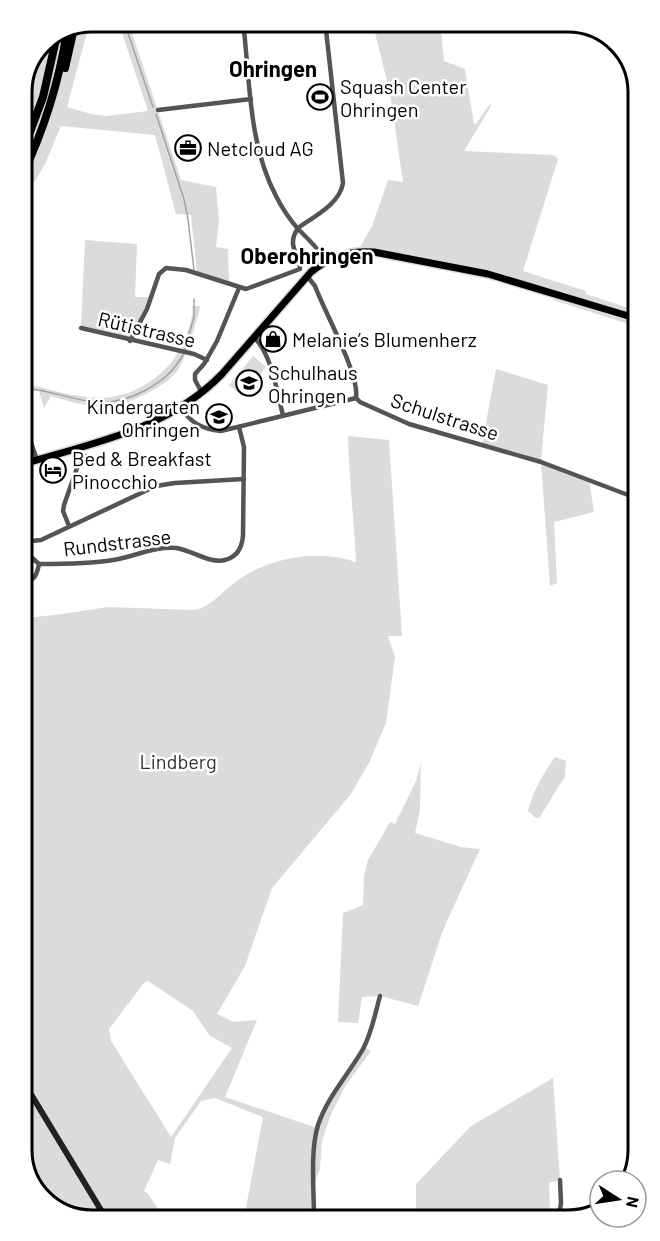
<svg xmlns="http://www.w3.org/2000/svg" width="660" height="1241" viewBox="0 0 660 1241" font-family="Barlow,sans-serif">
<rect width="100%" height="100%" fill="#fff"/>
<!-- green -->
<g fill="#dbdbdb" fill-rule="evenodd">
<polygon points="90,21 67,107 91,114 106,116 148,111 118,21 128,21 181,180 216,187 219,221 216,247 228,249 229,284 197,273 191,215 176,214 155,135 61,126 45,164 22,203 21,87 42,41"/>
<polygon points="372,21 440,21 444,61 465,69 474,124 476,124 490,104 491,106 464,151 554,155 558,159 523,271 586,291 586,294 635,310 635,326 553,300 553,293 505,278 374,252 360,247 372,226 388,180 403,182 390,93"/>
<polygon points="85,240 137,244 135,297 152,297 130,341 81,328"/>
<path d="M 192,306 L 200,306 L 199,313 C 193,330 189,350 180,366 C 175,376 163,385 153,390 C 113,413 93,409 51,396 L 44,408 L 39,391 L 23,390 L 23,383 C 71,394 111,412 155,378 C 160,374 167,367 172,362 C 176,356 177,352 183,348 L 193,312 Z"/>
<polygon points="253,356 266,367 242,396 229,385"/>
<polygon points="496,369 548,385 541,461 589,479 594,512 554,522 557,583 550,586 541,462 482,444"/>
<path d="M 348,436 L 389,440 L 402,636 L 388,636 L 395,657 L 386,723 L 370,761 L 351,794 L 272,888 L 245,966 L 217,1014 L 234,1022 L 257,1020 L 225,1097 L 317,1128 L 323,1113 L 364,1047 L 371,1051 L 346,1085 L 331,1114 L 322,1141 L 320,1169 L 314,1184 L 314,1217 L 244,1218 L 263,1117 L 215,1098 L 201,1101 L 175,1138 L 170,1164 L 158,1160 L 144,1191 L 148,1194 L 165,1219 L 86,1220 L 52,1208 L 26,1177 L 24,618 L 55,615 L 108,607 L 195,610 C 210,607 221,593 233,584 C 265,558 317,548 356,562 C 354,520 349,478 348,436 ZM 148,981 L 193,1011 L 210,1036 L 232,1048 L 171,1137 L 111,1041 L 109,1029 L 144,983 Z"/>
<path d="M 555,757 L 566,761 L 565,778 L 560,784 L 540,817 L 536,818 L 528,811 C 533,791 543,774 555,757 Z"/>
<polygon points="421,763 420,810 415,833 461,847 480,849 443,930 418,1006 380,996 362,997 358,1023 338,1022 343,913 363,905 364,876 368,860 390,822 395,824 416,781"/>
<polygon points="553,1078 560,1180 549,1183 550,1209 548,1215 463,1216 463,1213 458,1210 456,1216 416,1216 416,1184 471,1126"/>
</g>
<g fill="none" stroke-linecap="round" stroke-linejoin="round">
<!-- stream -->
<g stroke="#a2a2a2" stroke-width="1.5">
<polyline points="124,21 153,107"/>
<polyline points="156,114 184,199 188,219 194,270"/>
<polyline points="185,349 194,317 194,299"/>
<path d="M 23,388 C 72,392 96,417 146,390 C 162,381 173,372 183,355"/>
</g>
<!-- primary casing -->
<g stroke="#dbdbdb" stroke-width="10">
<path id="primary" d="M 23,464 C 93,443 169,429 222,374 L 311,272 C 330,256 350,250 374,252 L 488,274 L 635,318"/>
</g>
<!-- motorway casing -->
<g stroke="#dbdbdb" stroke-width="10">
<g id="motorway">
<polyline points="65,68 74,28"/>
<polyline points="21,156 43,97 57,35"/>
<path d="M 22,176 C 44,130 59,82 67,31"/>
</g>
</g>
<!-- minor -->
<g stroke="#545454" stroke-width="4.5">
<path d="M 243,21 C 250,79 248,143 276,196 C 282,208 290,220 299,230 C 309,240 319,249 326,261"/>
<polyline points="158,110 251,99"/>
<path d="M 307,276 L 315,286 C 324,311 360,375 356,398"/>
<polyline points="81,328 194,354 207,360"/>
<path d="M 255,338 C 273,358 276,390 283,415"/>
<path d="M 130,341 L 147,309 L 159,274 L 166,268 L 186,270 L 246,289 L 300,269 C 299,253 286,246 298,228 C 313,217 340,204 343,183 L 325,21"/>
<polyline points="202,393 195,380 195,374 204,364 217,341 239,288"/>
<path d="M 181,408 C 191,423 202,429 221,431 L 356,398 L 360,402 L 409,424 L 541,462 L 636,498"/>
<polyline points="23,432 27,431 37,460"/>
<polyline points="69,526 63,511 64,505 77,468 86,456 92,457"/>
<polyline points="23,542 41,540 156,486 175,483 244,479"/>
<path d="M 28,543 L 29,555 L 39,564 C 63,564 89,564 113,560 C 134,557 154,546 176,548 C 192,550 209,564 225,560 C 237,557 242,547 243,536 L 244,447 L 239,427"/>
<path d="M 24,582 C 35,581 37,574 39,564"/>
<polyline points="559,1215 561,1203 560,1180"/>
<path d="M 314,1217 C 314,1190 310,1151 318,1125 C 328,1096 348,1075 363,1049 C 372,1032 375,1014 380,996"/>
</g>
<!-- secondary -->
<polyline stroke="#212121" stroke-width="6" points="26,1086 107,1220"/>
<!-- primary -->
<use href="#primary" stroke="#000" stroke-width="7"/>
<!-- motorway -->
<use href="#motorway" stroke="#000" stroke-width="8"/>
</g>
<!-- icons -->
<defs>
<g id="stadium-ring" transform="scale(1.35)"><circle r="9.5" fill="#fff" stroke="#000" stroke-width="1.5"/><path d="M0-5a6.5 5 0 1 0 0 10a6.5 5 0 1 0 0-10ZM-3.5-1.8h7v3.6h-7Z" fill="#000"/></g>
<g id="office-ring" transform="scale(1.35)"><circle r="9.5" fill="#fff" stroke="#000" stroke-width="1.5"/><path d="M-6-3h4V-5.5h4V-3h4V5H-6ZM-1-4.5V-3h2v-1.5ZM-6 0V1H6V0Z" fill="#000"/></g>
<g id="shop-ring" transform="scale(1.35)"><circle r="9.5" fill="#fff" stroke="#000" stroke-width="1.5"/><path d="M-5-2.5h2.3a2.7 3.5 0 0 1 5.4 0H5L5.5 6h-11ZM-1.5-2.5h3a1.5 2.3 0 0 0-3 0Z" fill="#000"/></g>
<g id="school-ring" transform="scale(1.35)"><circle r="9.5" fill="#fff" stroke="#000" stroke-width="1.5"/><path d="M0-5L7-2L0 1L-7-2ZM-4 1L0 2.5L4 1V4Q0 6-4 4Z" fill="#000"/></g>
<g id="hotel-ring" transform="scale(1.35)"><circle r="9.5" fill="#fff" stroke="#000" stroke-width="1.5"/><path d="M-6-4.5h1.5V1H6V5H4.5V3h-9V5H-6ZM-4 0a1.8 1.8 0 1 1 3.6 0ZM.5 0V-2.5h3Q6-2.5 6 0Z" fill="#000"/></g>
</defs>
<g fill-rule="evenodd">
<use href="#stadium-ring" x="320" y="97"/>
<use href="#office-ring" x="188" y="148"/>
<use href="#shop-ring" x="273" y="339"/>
<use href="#school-ring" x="249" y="383"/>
<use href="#school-ring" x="219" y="417"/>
<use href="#hotel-ring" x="53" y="470"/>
</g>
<g text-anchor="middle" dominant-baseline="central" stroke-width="5" stroke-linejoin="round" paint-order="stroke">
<!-- poi labels -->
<g font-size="20" fill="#000" stroke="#fff" text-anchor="start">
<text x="340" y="86">Squash Center<tspan x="340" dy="23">Ohringen</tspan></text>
<text x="207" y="148">Netcloud AG</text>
<text x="292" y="339">Melanie’s Blumenherz</text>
<text x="268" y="372">Schulhaus<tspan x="268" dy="23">Ohringen</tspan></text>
<text x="200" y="406" text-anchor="end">Kindergarten<tspan x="200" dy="23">Ohringen</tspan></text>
<text x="72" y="458">Bed &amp; Breakfast<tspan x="72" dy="23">Pinocchio</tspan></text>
</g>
<!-- street labels -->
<g font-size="20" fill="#000" stroke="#fff">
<text transform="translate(147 329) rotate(13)">Rütistrasse</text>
<text transform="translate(445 416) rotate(18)">Schulstrasse</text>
<text transform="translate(117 542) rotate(-7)">Rundstrasse</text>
</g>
<!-- park labels -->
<g font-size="20" fill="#323232" stroke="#fff">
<text x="178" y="761">Lindberg</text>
</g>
<!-- quarter labels -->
<g font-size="22" font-weight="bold" fill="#000" stroke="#fff">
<text x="273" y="68">Ohringen</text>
<text x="307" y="255">Oberohringen</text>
</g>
</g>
<!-- crop -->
<path d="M0 0H660V1241H0ZM92 32H568A60 60 0 0 1 628 92V1150A60 60 0 0 1 568 1210H92A60 60 0 0 1 32 1150V92A60 60 0 0 1 92 32Z" fill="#fff" fill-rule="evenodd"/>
<path fill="none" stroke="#000" stroke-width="3" d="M92 32H568A60 60 0 0 1 628 92V1150A60 60 0 0 1 568 1210H92A60 60 0 0 1 32 1150V92A60 60 0 0 1 92 32Z"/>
<!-- north arrow -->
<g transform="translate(618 1199) rotate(102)"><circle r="28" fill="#ffffff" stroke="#999999" stroke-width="1.5"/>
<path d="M0-4.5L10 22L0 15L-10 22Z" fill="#000000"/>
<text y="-9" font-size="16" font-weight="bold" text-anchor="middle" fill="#000000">N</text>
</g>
</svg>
